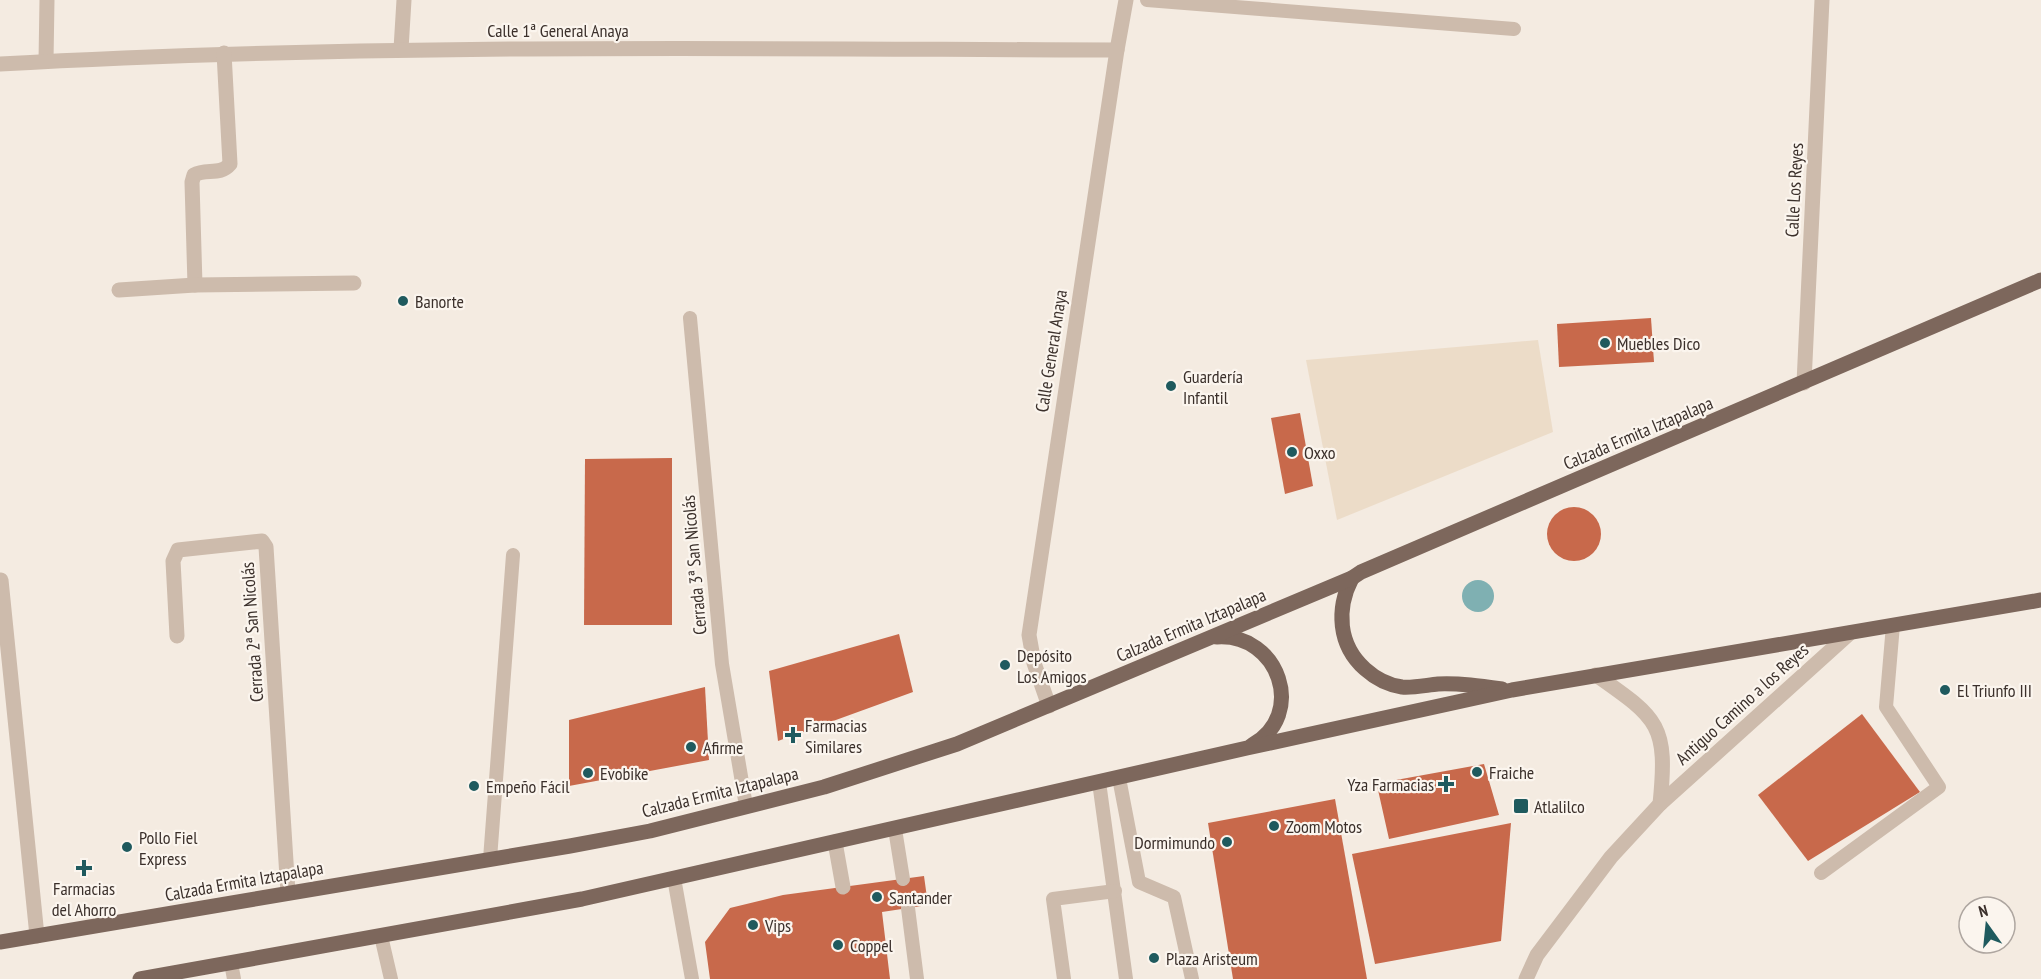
<svg xmlns="http://www.w3.org/2000/svg" width="2041" height="979" viewBox="0 0 2041 979" font-family="'PT Sans Narrow',sans-serif">
<rect width="100%" height="100%" fill="#f4ebe1"/>
<!-- plaza -->
<polygon fill="#ecdcc8" points="1538,340 1553,432 1337,520 1306,360"/>
<!-- water -->
<circle fill="#7fb0b2" cx="1478" cy="596" r="16"/>
<!-- building -->
<g fill="#c8694b">
<polygon points="1651,318 1654,362 1559,367 1557,324"/>
<polygon points="1300,413 1313,486 1285,494 1271,418"/>
<polygon points="672,458 672,625 584,625 585,459"/>
<circle cx="1574" cy="534" r="27"/>
<polygon points="899,634 913,692 778,741 769,671"/>
<polygon points="705,687 709,760 569,786 569,720"/>
<polygon points="1862,714 1920,792 1808,861 1758,795"/>
<polygon points="1484,764 1499,815 1389,839 1376,781 1396,780"/>
<polygon points="1335,799 1367,979 1233,979 1208,823"/>
<polygon points="1511,823 1501,941 1375,964 1352,854"/>
<polygon points="924,876 928,905 882,912 890,979 710,979 705,942 730,908 783,895"/>
</g>
<g fill="none" stroke-linecap="round" stroke-linejoin="round">
<!-- service -->
<g stroke="#cdbbac" stroke-width="14">
<polyline points="1147,0 1514,29"/>
<polyline points="690,318 722,664 746,806"/>
<polyline points="1119,778 1139,882 1174,897 1192,979"/>
<polyline points="1099,782 1126,979"/>
<polyline points="895,829 903,879"/>
<polyline points="490,859 513,555"/>
<polyline points="1821,873 1939,787 1886,707 1893,625"/>
<polyline points="674,878 692,979"/>
<polyline points="908,908 917,979"/>
<polyline points="381,936 391,979"/>
<polyline points="231,963 234,979"/>
<polyline points="1064,979 1053,899 1115,891"/>
</g>
<!-- pedestrian -->
<polyline stroke="#cdbbac" stroke-width="15" points="835,842 843,887"/>
<!-- minor -->
<g stroke="#cdbbac" stroke-width="15">
<polyline points="401,49 404,0"/>
<polyline points="46,61 47,0"/>
<path d="M 0,64 C 372,43 744,49 1117,50"/>
<path d="M 195,285 L 192,182 L 194,175 C 206,168 220,176 230,164 L 224,53"/>
<polyline points="119,290 195,285 354,283"/>
<polyline points="1804,383 1822,0"/>
<polyline points="1,580 37,936"/>
<polyline points="177,636 173,561 178,550 262,541 266,547 288,893"/>
<path d="M 1596,675 C 1659,719 1668,725 1660,804"/>
<polyline points="1049,706 1034,663 1029,635 1117,50 1126,0"/>
<polyline points="1526,979 1537,955 1611,857 1660,804 1850,633"/>
</g>
<!-- primary -->
<g stroke="#7d675c" stroke-width="15">
<path d="M 1352,578 C 1336,609 1338,645 1365,669 C 1375,678 1388,685 1402,687 C 1413,688 1427,685 1438,684 C 1460,683 1481,686 1502,689"/>
<path d="M 1217,637 C 1279,633 1307,715 1252,745"/>
<polyline points="0,942 570,846 650,831 824,787 957,744 1352,578 1361,572 2041,280"/>
<polyline points="140,979 582,899 1247,748 1512,690 2041,600"/>
</g>
</g>
<!-- markers -->
<g fill="#1f5a5e" stroke="#fbf5ee" stroke-width="2">
<circle cx="403" cy="301" r="6"/>
<circle cx="1605" cy="343" r="6"/>
<circle cx="1171" cy="386" r="6"/>
<circle cx="1292" cy="452" r="6"/>
<circle cx="1005" cy="665" r="6"/>
<circle cx="1945" cy="690" r="6"/>
<path d="M790 726h6v6h6v6h-6v6h-6v-6h-6v-6h6z"/>
<circle cx="691" cy="747" r="6"/>
<circle cx="1477" cy="772" r="6"/>
<circle cx="588" cy="773" r="6"/>
<path d="M1443 775h6v6h6v6h-6v6h-6v-6h-6v-6h6z"/>
<circle cx="474" cy="786" r="6"/>
<rect x="1513" y="798" width="16" height="16" rx="3"/>
<circle cx="1274" cy="826" r="6"/>
<circle cx="1227" cy="842" r="6"/>
<circle cx="127" cy="847" r="6"/>
<path d="M81 859h6v6h6v6h-6v6h-6v-6h-6v-6h6z"/>
<circle cx="877" cy="897" r="6"/>
<circle cx="753" cy="925" r="6"/>
<circle cx="838" cy="945" r="6"/>
<circle cx="1154" cy="958" r="6"/>
</g>
<g text-anchor="middle" dominant-baseline="central" stroke-width="4.5" stroke-linejoin="round" paint-order="stroke">
<!-- street labels -->
<g font-size="18" fill="#3b302b" stroke="#fbf5ee">
<text x="558" y="30">Calle 1ª General Anaya</text>
<text transform="translate(1794 190) rotate(-87)">Calle Los Reyes</text>
<text transform="translate(1051 351) rotate(-81)">Calle General Anaya</text>
<text transform="translate(1638 433) rotate(-23)">Calzada Ermita Iztapalapa</text>
<text transform="translate(694 565) rotate(-95)">Cerrada 3ª San Nicolás</text>
<text transform="translate(1191 625) rotate(-23)">Calzada Ermita Iztapalapa</text>
<text transform="translate(252 632) rotate(-94)">Cerrada 2ª San Nicolás</text>
<text transform="translate(1742 704) rotate(-42)">Antiguo Camino a los Reyes</text>
<text transform="translate(720 792) rotate(-14)">Calzada Ermita Iztapalapa</text>
<text transform="translate(244 881) rotate(-10)">Calzada Ermita Iztapalapa</text>
</g>
<!-- poi labels -->
<g font-size="18" fill="#3b302b" stroke="#fbf5ee" text-anchor="start">
<text x="415" y="301">Banorte</text>
<text x="1617" y="343">Muebles Dico</text>
<text x="1183" y="376">Guardería<tspan x="1183" dy="21">Infantil</tspan></text>
<text x="1304" y="452">Oxxo</text>
<text x="1017" y="655">Depósito<tspan x="1017" dy="21">Los Amigos</tspan></text>
<text x="1957" y="690">El Triunfo III</text>
<text x="805" y="725">Farmacias<tspan x="805" dy="21">Similares</tspan></text>
<text x="703" y="747">Afirme</text>
<text x="1489" y="772">Fraiche</text>
<text x="600" y="773">Evobike</text>
<text x="1434" y="784" text-anchor="end">Yza Farmacias</text>
<text x="486" y="786">Empeño Fácil</text>
<text x="1534" y="806">Atlalilco</text>
<text x="1286" y="826">Zoom Motos</text>
<text x="139" y="837">Pollo Fiel<tspan x="139" dy="21">Express</tspan></text>
<text x="1215" y="842" text-anchor="end">Dormimundo</text>
<text x="84" y="888" text-anchor="middle">Farmacias<tspan x="84" dy="21">del Ahorro</tspan></text>
<text x="889" y="897">Santander</text>
<text x="765" y="925">Vips</text>
<text x="850" y="945">Coppel</text>
<text x="1166" y="958">Plaza Aristeum</text>
</g>
</g>
<!-- north arrow -->
<g transform="translate(1987 925) rotate(345)"><circle r="28" fill="#fbf5ee" stroke="#aea6a0" stroke-width="1.5"/>
<path d="M0-4.5L10 22L0 15L-10 22Z" fill="#1f5a5e"/>
<text y="-9" font-size="16" font-weight="bold" text-anchor="middle" fill="#3b302b">N</text>
</g>
</svg>
